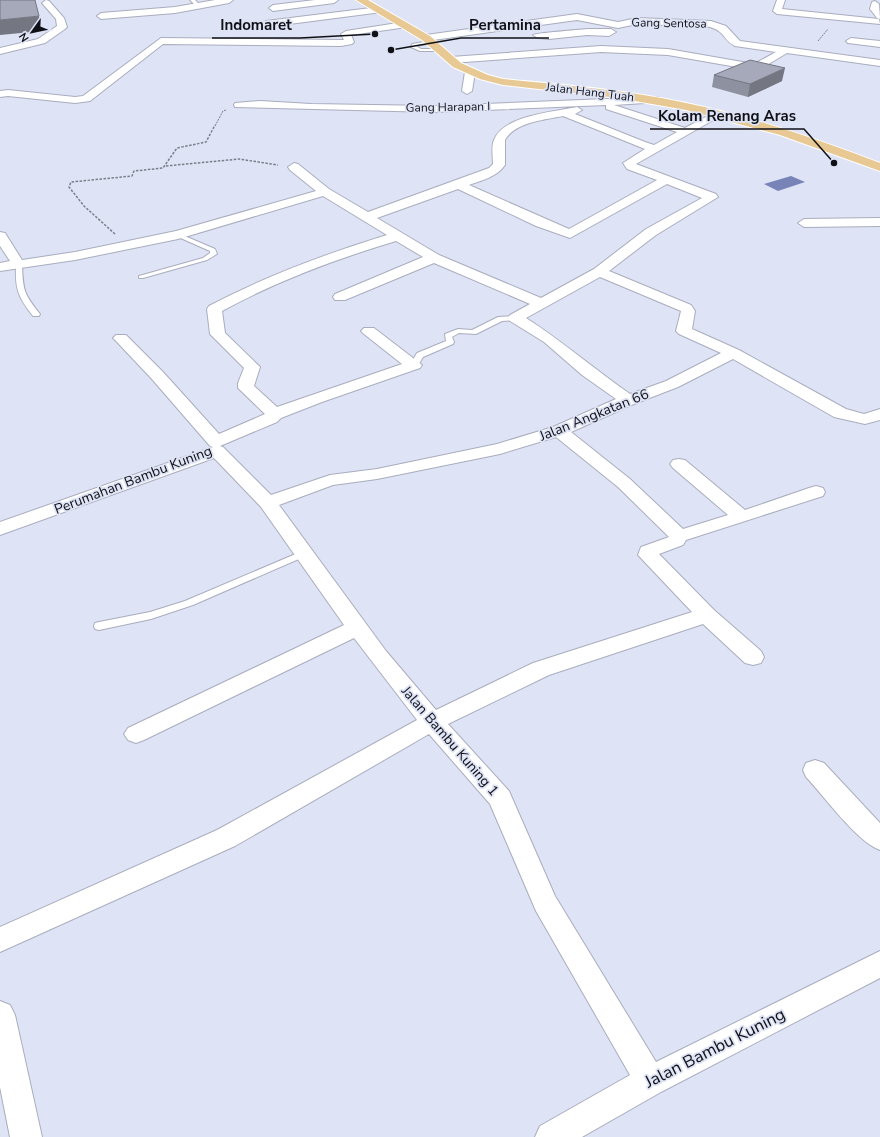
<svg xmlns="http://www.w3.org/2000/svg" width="880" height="1137" viewBox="0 0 880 1137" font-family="'Nunito Sans',sans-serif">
<rect width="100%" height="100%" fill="#dee3f5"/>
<!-- water -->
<polygon fill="#7883b8" points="791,176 805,182 778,191 764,184"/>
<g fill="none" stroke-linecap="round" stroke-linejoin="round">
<!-- lane casing -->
<g stroke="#a9adbe" stroke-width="2">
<g id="lane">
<polygon points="190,0 195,0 200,5 196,6"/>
<polygon points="430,41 432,43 416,46 421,49 439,49 441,51 420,51 411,47 412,44"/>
<polygon points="176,234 180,234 215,249 217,254 207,260 143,278 139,278 139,276 203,258 210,253 210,251 176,236"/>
<path d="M 19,263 L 22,265 C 23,291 24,294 40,314 L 39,316 L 33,316 C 18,297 15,289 16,265 Z"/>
<polygon points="515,316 519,318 518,320 502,321 476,334 459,333 452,337 454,342 453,344 423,357 417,367 414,367 410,365 417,353 446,341 445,334 458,329 472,330 498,317"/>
<polygon points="305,550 308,551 310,553 308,555 193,605 151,619 99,630 95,629 94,626 95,623 99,622 150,612 185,601"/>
</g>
</g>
<!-- street casing -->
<g stroke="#a9adbe" stroke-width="2">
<g id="street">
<polygon points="46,0 49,1 64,18 67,27 65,29 45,43 0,54 0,48 38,39 57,26 56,19 42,3"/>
<polygon points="215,0 233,0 229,3 175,13 101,19 97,16 101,13 175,7"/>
<polygon points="315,0 338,0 334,3 273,11 269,8 273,5"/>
<polygon points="777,0 785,0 782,9 879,19 880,24 777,14 773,11"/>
<polygon points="875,1 879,4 880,19 877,18 870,9 872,2"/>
<polygon points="379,7 383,10 382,12 266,27 262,24 266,21"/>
<path d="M 577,14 L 618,22 L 637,18 L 711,21 L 726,26 L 740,41 L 880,60 L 880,66 L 787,53 L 762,68 L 754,70 L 668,55 L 601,52 L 451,63 L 446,60 L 451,57 L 601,46 L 668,49 L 754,64 L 776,52 L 735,46 C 723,40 726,32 710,27 L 637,24 L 618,28 L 577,20 L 426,41 L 421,38 L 426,35 Z"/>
<polygon points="404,22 407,23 407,27 351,35 354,42 352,44 341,46 163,44 90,101 75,103 8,96 0,97 0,91 8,90 75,97 83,96 161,38 341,40 344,40 341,34 346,31"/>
<path d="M 587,29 L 611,29 L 616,32 L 609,36 L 587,35 L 549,39 L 538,38 L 533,35 C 536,33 579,30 587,29 Z"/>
<polygon points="851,38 880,41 880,47 848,43 846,41"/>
<polygon points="470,69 475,72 472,91 467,94 462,91 465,72"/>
<path d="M 656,97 L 660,98 L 661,100 L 660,102 L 614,105 L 685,128 L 715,112 L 719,111 L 724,114 L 636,164 L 716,194 L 718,197 L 656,235 L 609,271 L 691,305 L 695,311 L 692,329 L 739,350 L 846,409 L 864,414 L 880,409 L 880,420 L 865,424 L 834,417 L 733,359 L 678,387 L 634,404 L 571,432 L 630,479 L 683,529 L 728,515 L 673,468 L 670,464 L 673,460 L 679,459 L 685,460 L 745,510 L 809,488 L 816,486 L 823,488 L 825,492 L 823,496 L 686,540 L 683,545 L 659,554 L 714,610 L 761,651 L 764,657 L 761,663 L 753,665 L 745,663 L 703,624 L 549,675 L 448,724 L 509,791 L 555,896 L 656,1062 L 880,951 L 880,978 L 661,1092 L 582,1137 L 535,1137 L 540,1126 L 630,1075 L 536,911 L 490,804 L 429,734 L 235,846 L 0,952 L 0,927 L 217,830 L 417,720 L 354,638 L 144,740 L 136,743 L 128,740 L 124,734 L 128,728 L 344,625 L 261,507 L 214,458 L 0,535 L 0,522 L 213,447 L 210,446 L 151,378 L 116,341 L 113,338 L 116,335 L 126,335 L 163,372 L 219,434 L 265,414 L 238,388 L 238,383 L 244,368 L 210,334 L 207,309 L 209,306 C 266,276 325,254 387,235 L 323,196 L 178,239 L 75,260 L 0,271 L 0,263 L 10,261 L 0,246 L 0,232 L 5,233 L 22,260 L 75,252 L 176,231 L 316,191 L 290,170 L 288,167 L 294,163 L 298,164 L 329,189 L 368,212 L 489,168 L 493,164 C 493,157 491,147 494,140 C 504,115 554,112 577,107 L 582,110 L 575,114 L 645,142 L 654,145 L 677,132 L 606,109 L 606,105 L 434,112 L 235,107 L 234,105 L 235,103 L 260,101 L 311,104 L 434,106 ZM 563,116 L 645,149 L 623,163 L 627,169 L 657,180 L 569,229 L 469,185 C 482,180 497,177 505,165 L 505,140 C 515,122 544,120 563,116 ZM 667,184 L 702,198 L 646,229 L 594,269 L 541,298 L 439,255 L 377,218 L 458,189 L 536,226 L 570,238 ZM 396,241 L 423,257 L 335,294 L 333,297 L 335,300 L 345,300 L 434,263 L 530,304 L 510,315 L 508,318 L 510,321 L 544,342 L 582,375 L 616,399 L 553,427 L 497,444 L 377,469 L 330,475 L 271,495 L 223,447 L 220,446 L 277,422 L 281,418 L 322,402 L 420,368 L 422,365 L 374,328 L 364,328 L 361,331 L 364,334 L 402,364 L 277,407 L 254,386 L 260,367 L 225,333 L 222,311 C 277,281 336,259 396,241 ZM 600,277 L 681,311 L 676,331 L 679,334 L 721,353 L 666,381 L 630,394 C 594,369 562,341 526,318 ZM 556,437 L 618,487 L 669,537 L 641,547 L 638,555 L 692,612 L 533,663 L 436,710 L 386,651 L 279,505 L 333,485 L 377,479 L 500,454 Z"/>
<polygon points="880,218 880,226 804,227 798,223 804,219"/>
<path d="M 815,760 L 824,763 L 880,823 L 880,850 C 857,842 824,796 806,777 L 803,770 L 806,763 Z"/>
<polygon points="0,1001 10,1005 15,1015 42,1137 10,1137 0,1087"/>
</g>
</g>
<!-- primary casing -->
<g stroke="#fff" stroke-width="2">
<path id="primary" d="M 356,0 L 368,0 L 430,36 L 461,63 L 488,75 L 503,79 C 564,85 626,90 686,103 C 753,117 817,139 880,163 L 880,171 L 780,135 L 686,110 L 618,98 L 503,85 L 480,79 L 453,67 L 422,40 Z"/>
</g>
<!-- path-far1 -->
<g stroke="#7b7e8a" stroke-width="1" stroke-dasharray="2 1" stroke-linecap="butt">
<polyline points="818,41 828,29"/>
<polyline points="215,126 223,111 226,110"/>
</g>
<!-- path -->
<g stroke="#7b7e8a" stroke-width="1.5" stroke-dasharray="2.5 1.5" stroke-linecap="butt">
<polyline points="166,166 239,159 278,165"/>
<polyline points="115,234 84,206 69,187 71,182 132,176 134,171 163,168 177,148 206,142 215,125"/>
</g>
<!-- lane -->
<use href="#lane" fill="#fff" fill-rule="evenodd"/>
<!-- street -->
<use href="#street" fill="#fff" fill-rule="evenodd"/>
<!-- primary -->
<use href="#primary" fill="#e8c893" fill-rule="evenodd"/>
</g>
<!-- wall -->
<polygon fill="#8e91a0" points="714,75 782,81 748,97 712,87"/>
<!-- shaded-wall -->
<g fill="#747682">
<polygon points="39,16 42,31 0,35 0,20"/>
<polygon points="785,68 782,81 748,97 750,84"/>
</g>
<!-- building -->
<g fill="#a5a9ba" stroke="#747682">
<polygon points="0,0 35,0 39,16 0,20"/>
<polygon points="750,60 785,68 750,84 714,75"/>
</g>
<g text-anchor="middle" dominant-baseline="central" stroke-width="3.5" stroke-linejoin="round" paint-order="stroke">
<!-- far-street labels -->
<g font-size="12" fill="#101117" stroke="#dee3f5">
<text transform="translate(669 23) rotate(1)">Gang Sentosa</text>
<text transform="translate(590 92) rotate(7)">Jalan Hang Tuah</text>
<text transform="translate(448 107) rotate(-1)">Gang Harapan I</text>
</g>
<!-- street labels -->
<g font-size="14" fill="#101117" stroke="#dee3f5">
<text transform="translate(594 415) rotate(-22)">Jalan Angkatan 66</text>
<text transform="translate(133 480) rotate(-21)">Perumahan Bambu Kuning</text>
<text transform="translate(450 741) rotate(49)">Jalan Bambu Kuning 1</text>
</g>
<!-- near-street labels -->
<g font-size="17" fill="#101117" stroke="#dee3f5">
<text transform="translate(715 1048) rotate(-27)">Jalan Bambu Kuning</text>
</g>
</g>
<!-- callouts -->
<path fill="none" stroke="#101117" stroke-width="1.5" d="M375 34L300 38H212M391 50L461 38H549M834 163L804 129H650"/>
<g fill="#101117" stroke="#dee3f5" stroke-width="1.5">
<circle cx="375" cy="34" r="4"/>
<circle cx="391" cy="50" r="4"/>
<circle cx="834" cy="163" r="4"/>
</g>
<g font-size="15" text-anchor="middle" font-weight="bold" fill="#101117" stroke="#dee3f5" stroke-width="3.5" stroke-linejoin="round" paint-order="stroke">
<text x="256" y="30">Indomaret</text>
<text x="505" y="30">Pertamina</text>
<text x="727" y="121">Kolam Renang Aras</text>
</g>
<!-- north arrow -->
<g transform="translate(32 32) rotate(237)" stroke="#dee3f5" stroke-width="3" paint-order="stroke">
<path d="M0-3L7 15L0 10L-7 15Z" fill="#101117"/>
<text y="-6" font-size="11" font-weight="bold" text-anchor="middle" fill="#101117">N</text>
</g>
</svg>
